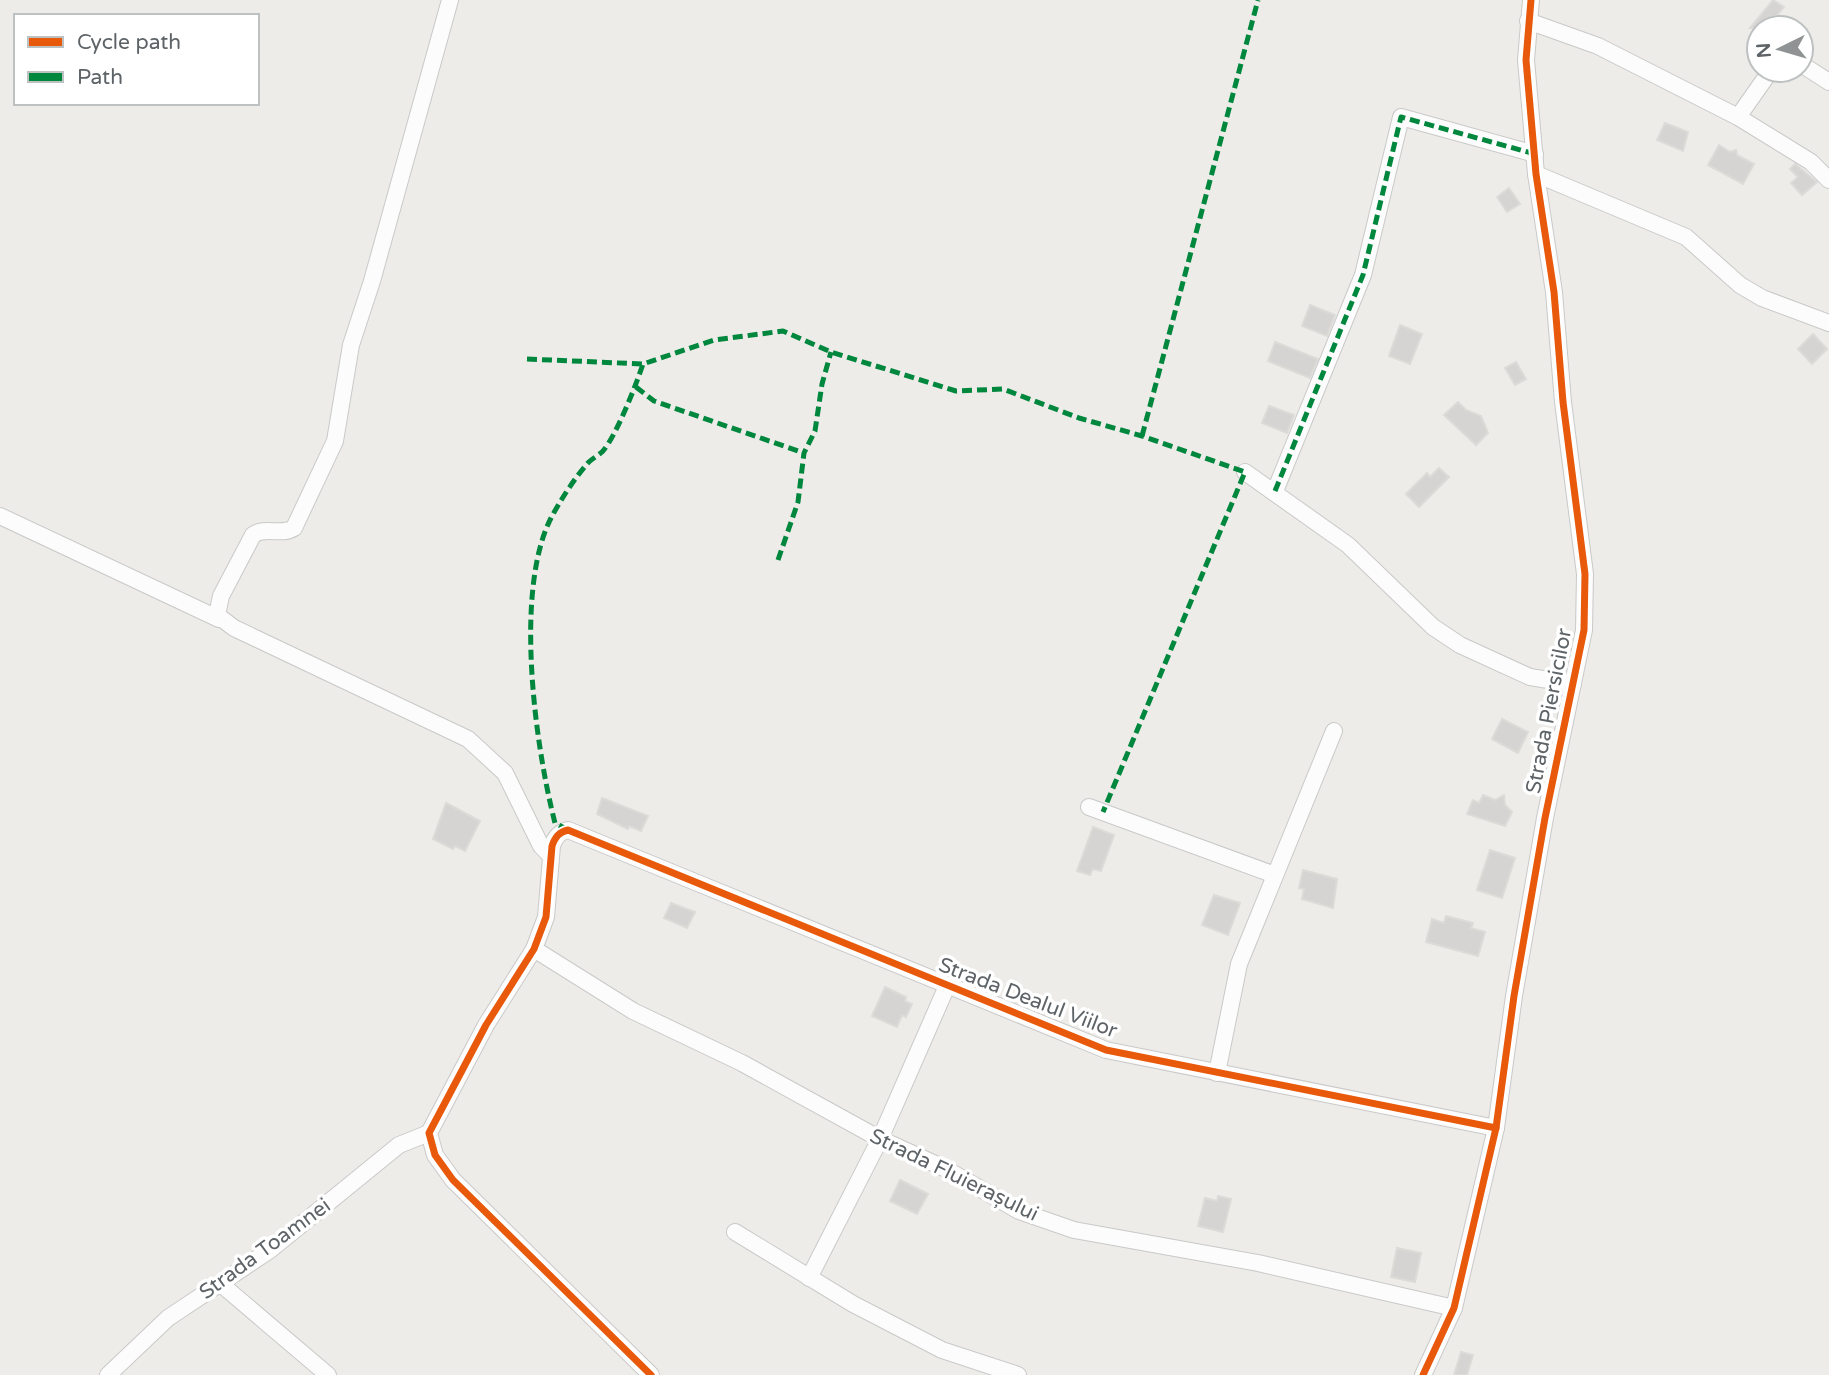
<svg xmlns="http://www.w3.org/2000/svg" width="1829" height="1375" viewBox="0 0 1829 1375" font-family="'Varela Round',sans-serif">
<rect width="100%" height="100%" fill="#edece8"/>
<!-- building -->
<g fill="#d5d4d2" stroke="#dddbd7" stroke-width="2">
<polygon points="1773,0 1784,7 1766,28 1750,28"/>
<polygon points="1665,123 1688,132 1683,151 1657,140"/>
<polygon points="1719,145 1730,152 1736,150 1737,155 1754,164 1743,184 1708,165"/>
<polygon points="1795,164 1817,182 1802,195 1791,183 1798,177 1790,169"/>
<polygon points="1509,188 1520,204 1507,212 1497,197"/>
<polygon points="1310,305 1335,315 1327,336 1302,326"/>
<polygon points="1400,325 1422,334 1410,364 1389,356"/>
<polygon points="1813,334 1827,349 1812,364 1798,349"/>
<polygon points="1275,342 1318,359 1310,378 1268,361"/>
<polygon points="1516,362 1526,379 1515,385 1505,368"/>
<polygon points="1458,402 1466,410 1481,416 1488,433 1476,445 1444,415"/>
<polygon points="1269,406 1294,415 1287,433 1262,423"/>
<polygon points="1439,468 1449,477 1419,507 1406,494 1427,473 1430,477"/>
<polygon points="1502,719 1528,732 1518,753 1492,739"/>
<polygon points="1483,795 1495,800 1504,795 1505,805 1512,812 1505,826 1467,814 1473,800 1479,803"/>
<polygon points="602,798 648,816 641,831 629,826 628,829 597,814"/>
<polygon points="446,803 480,821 465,851 455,846 453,849 433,839"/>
<polygon points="1093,827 1114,835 1101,871 1093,869 1090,875 1077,871"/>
<polygon points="1490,850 1515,858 1502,898 1477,890"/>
<polygon points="1303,870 1337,879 1333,908 1302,899 1304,889 1299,888"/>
<polygon points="1214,895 1240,903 1228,935 1202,925"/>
<polygon points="671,903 695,912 687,928 664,918"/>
<polygon points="1446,916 1473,923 1471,928 1485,932 1478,956 1426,942 1432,919 1444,923"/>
<polygon points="885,987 906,997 905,1001 912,1004 906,1017 902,1015 897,1027 872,1016"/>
<polygon points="900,1180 928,1194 917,1214 890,1201"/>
<polygon points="1218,1196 1231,1199 1223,1232 1198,1226 1205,1198 1217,1201"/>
<polygon points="1397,1248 1421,1253 1415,1282 1391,1277"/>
<polygon points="1461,1352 1473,1355 1467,1375 1454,1375"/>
</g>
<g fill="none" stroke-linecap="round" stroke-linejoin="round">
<!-- minor casing -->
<g stroke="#c9c9c9" stroke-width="18">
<g id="minor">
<path d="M 450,0 L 372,281 L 351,345 L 335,441 L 294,528 C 281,536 265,526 253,535 L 221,596 L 217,615 L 234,628 L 468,739 L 505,773 L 541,846 L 551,856"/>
<polyline points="1528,21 1598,46 1738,117 1811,162 1829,180"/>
<polyline points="1801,64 1829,82"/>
<polyline points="1738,117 1771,70"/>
<polyline points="1536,174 1686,237 1740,285 1762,298 1829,323"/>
<polyline points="1245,472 1348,545 1433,627 1460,645 1530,677 1573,684"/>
<polyline points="1275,491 1363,275 1401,117 1535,154"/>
<polyline points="0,516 219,619"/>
<polyline points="1089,807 1275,875"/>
<polyline points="534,949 633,1011 742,1063 880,1139 944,1168 1019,1211 1074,1230 1258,1263 1454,1308"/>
<polyline points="1217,1073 1239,964 1334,731"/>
<polyline points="735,1232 853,1304 942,1350 1018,1375"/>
<polyline points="809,1278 880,1139 947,986"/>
<polyline points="222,1285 328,1375"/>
<polyline points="108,1375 168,1318 270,1250 399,1145 429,1133"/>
<path d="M 651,1375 L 453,1180 L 435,1155 L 429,1133 L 486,1025 L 534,949 L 546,917 L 552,846 C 555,837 559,832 568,830 L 1106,1050 L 1496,1128"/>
<polyline points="1423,1375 1454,1308 1496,1128 1514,996 1545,818 1584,630 1585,574 1563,402 1554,292 1536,174 1526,60 1531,0"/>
</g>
</g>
<!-- minor -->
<use href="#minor" stroke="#fcfcfc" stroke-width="16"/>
<!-- quiet -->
<g stroke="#00873e" stroke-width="5" stroke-dasharray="10 5" stroke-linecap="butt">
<polyline points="527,359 643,364 714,340 783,331 831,352 956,391 1003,389 1079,418 1142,436 1245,472 1103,812"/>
<polyline points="636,387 654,401 804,453"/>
<polyline points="1142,436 1258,0"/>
<polyline points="1275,491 1363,275 1401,117 1535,154"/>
<polyline points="778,560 798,502 804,453 815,431 822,384 831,352"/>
<path d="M 568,830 L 555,823 C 535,745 514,591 551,518 C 560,501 574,479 587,464 C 591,459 598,456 603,451 C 617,434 636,385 643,364"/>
</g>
<!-- cycleway casing -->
<g stroke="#fff" stroke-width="11">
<g id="cycleway">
<path d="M 651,1375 L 453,1180 L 435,1155 L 429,1133 L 486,1025 L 534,949 L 546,917 L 552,846 C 555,837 559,832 568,830 L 1106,1050 L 1496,1128"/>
<polyline points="1423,1375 1454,1308 1496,1128 1514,996 1545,818 1584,630 1585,574 1563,402 1554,292 1536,174 1526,60 1531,0"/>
</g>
</g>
<!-- cycleway -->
<use href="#cycleway" stroke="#e8590c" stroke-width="7"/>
</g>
<g text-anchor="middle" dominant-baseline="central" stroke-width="7" stroke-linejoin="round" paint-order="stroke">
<!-- street labels -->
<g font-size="21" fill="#5d6367" stroke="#fff">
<text transform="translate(1549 711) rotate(-79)">Strada Piersicilor</text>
<text transform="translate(1028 998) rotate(21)">Strada Dealul Viilor</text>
<text transform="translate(954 1175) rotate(26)">Strada Fluierașului</text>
<text transform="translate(265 1249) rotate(-36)">Strada Toamnei</text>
</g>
</g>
<!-- legend -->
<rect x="14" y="14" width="245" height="91" fill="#ffffff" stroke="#bec1c2" stroke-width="2"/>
<rect x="28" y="37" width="35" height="10" fill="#e8590c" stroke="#bec1c2" stroke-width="2"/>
<text x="77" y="49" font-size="21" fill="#5d6367">Cycle path</text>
<rect x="28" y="72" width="35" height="10" fill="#00873e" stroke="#bec1c2" stroke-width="2"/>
<text x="77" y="84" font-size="21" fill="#5d6367">Path</text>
<!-- north arrow -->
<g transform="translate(1780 49) rotate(265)"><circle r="33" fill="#ffffff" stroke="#bec1c2" stroke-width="2"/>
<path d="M0-5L12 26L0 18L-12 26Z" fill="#8f9394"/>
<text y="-10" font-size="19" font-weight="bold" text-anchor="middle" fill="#5d6367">N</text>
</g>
</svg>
